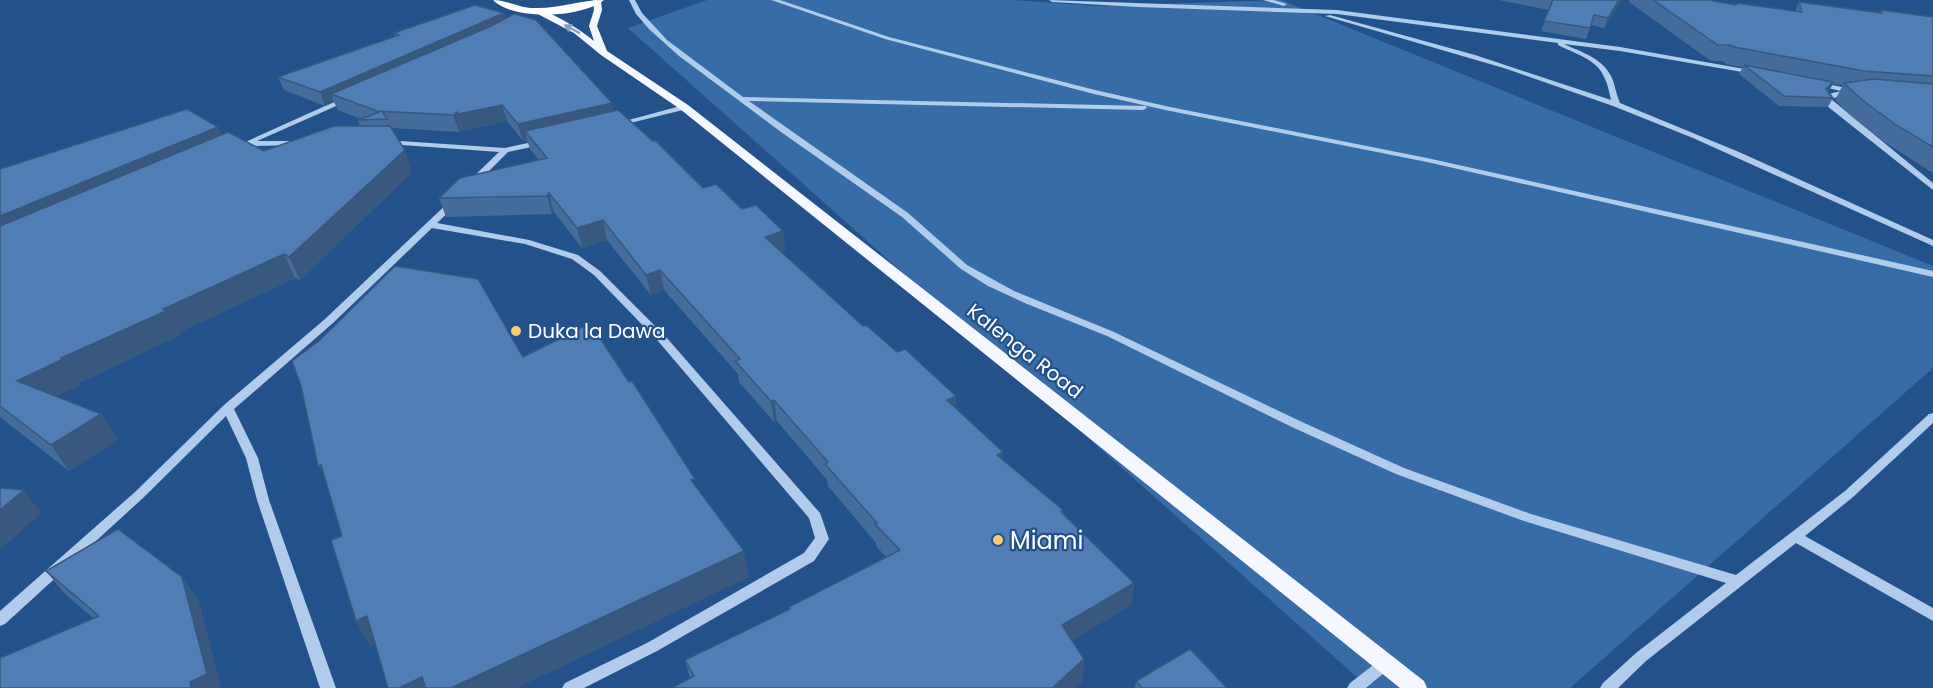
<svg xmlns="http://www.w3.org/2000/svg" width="1933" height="688" viewBox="0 0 1933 688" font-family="Poppins,sans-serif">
<rect width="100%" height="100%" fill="#23528b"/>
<!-- green -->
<polygon fill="#376ca7" points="707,0 1014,0 1096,6 1281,0 1933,266 1933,368 1570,688 1369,688 628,28"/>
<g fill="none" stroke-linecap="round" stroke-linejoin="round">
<!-- minor -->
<g fill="#b0ccea" fill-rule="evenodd">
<polygon points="629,0 635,0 642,13 667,40 743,97 1146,106 1147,108 1143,110 749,101 908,213 967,265 1014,291 1114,332 1302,422 1404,468 1531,514 1736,575 1845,491 1929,414 1933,413 1933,423 1853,497 1805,536 1933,608 1933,621 1796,543 1646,661 1618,688 1600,688 1603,683 1636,653 1726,583 1521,520 1396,474 1294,428 1107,336 1027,304 988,286 961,269 902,217 781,132 679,56 649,29 636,14"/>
<polygon points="771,0 780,0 889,37 1095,90 1170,107 1427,158 1933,271 1933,277 1427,162 1170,111 1094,94 885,39"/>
<path d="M 1049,0 L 1337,10 L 1620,47 L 1756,71 L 1757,72 L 1754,74 L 1620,51 L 1564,44 C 1581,52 1602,58 1611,76 C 1615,84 1616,94 1620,103 L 1739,152 L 1933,240 L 1933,246 L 1693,138 L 1613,106 L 1507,69 L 1325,16 L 1330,15 L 1475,55 L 1611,100 C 1609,92 1608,84 1604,77 C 1597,59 1573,53 1558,45 L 1558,43 L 1337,14 L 1138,7 L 1052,2 Z"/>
<polygon points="1263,0 1274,0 1287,4 1284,6"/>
<path d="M 1817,82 L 1857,90 L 1857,94 L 1849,93 L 1831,99 L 1933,183 L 1933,190 L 1827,106 L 1823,99 C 1828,93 1834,93 1841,91 L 1815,85 L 1813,84 Z"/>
<polygon points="345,97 352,99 257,141 297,141 301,143 300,145 248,146 236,150 232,148"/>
<polygon points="684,105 688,107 687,109 618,126 614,124"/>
<polygon points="385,140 505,148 542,140 546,142 545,144 508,152 476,184 473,185 469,182 470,180 499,152 388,144 384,142"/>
<polygon points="454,199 457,200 457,204 437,223 529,240 578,255 600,271 666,337 820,513 829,539 814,561 657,651 584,688 562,688 565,683 647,643 804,553 815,538 809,518 658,341 594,275 572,259 525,244 432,228 333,323 234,409 258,458 269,500 336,688 320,688 257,500 246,458 226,416 143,498 5,624 0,626 0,611 135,492 224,405 325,319 451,200"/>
<polygon points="1386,657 1391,659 1393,663 1391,667 1366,688 1347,688 1350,683 1381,659"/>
</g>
<!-- major -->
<path fill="#f4f8fe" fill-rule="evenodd" d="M 593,0 L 601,1 L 602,10 L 597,26 L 607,51 L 688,105 L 1424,681 L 1427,688 L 1400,688 L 680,109 L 601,55 L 574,33 L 532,11 C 542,4 584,32 594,41 L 589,26 L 594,10 Z"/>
<!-- highway -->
<path fill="#fff" fill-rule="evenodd" d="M 493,0 C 507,0 519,8 534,8 C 558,9 580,0 604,0 C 582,18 513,21 493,0 Z"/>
</g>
<!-- wall -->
<g fill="#456c9b">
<polygon points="1499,0 1622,0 1604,28 1591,25 1586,39 1541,31 1549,10"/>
<polygon points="1630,0 1709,0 1735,4 1736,3 1795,11 1799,2 1879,12 1881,10 1933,17 1933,173 1886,143 1851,116 1835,100 1843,85 1833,84 1828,92 1833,98 1828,107 1779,106 1739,74 1743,67 1726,64 1723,61 1711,61 1629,2"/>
<polygon points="505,19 614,111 703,188 783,231 785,250 781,252 863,326 956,396 956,409 1003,452 1003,460 1063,513 1134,583 1131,605 1072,640 1084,659 1082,682 1075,688 672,688 690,678 685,660 789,610 789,607 886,557 877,547 876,543 828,486 827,480 777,421 774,422 739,382 738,374 664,290 651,295 607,240 582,248 554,212 552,214 446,217 439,198 539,160 530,149 527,140 523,141 507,121 463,131 462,129 459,132 392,128 412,172 300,280 295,278 178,333 180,335 79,383 80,385 56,396 101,414 118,439 69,471 0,417 0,169 222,135 264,151 360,126 358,120 361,119 338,110 334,102 325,106 284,90 278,77 395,36 394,33"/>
<polygon points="46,571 182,577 198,600 221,688 0,688 93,618 64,593"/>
<polygon points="1136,681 1227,688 1135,688"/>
</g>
<!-- shaded-wall -->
<g fill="#38587e">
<polygon points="1619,0 1622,0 1604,28 1608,18"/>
<polygon points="504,13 507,25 331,94 334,102 325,106 320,92"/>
<polygon points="1833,82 1829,91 1821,99 1826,89"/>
<polygon points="612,103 616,119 525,131 527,140 523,141 518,124"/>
<polygon points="502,105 507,121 463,131 458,114"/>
<polygon points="457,112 462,129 459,132 453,115"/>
<polygon points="218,127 228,147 0,246 0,216"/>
<polygon points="405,150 412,172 300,280 289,257"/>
<polygon points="549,193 554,212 552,214 547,196"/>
<polygon points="603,220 607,240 582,248 577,228"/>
<polygon points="783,231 785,250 767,256 765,237"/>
<polygon points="284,254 295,278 178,333 180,335 79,383 80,385 34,407 17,381 61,358 163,309"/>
<polygon points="660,270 664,290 651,295 646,275"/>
<polygon points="956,396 956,417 947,400"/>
<polygon points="774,400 777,421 774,422 771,401"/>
<polygon points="101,414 118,439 69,471 51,445"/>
<polygon points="1003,452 1003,474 997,455"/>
<polygon points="321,465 331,491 318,466"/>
<polygon points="24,490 41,513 0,550 0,510"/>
<polygon points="744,551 749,577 517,688 451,688"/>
<polygon points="182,577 198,600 221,688 191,688"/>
<polygon points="1134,583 1131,605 1060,647 1062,625"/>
<polygon points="367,616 381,642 370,647 356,621"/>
<polygon points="1084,659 1082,682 1075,688 1052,688"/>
<polygon points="422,677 428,688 399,688"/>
</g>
<!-- building -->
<g fill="#507eb4" stroke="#38587e" stroke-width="1.5">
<polygon points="1553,0 1619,0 1608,18 1594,15 1590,28 1544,21"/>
<polygon points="1653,0 1709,0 1736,5 1736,3 1802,12 1799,2 1882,13 1881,10 1933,17 1933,76 1864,71 1734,47 1730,45 1718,45"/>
<polygon points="475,5 504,13 320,92 278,77 399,35 394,33"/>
<polygon points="514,14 536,20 612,103 518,124 502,105 458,114 457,112 453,115 377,111 331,94 489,27"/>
<polygon points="1744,65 1833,82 1826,89 1833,98 1784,96"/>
<polygon points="1874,79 1933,84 1933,147 1896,125 1861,99 1844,83"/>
<polygon points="187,109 218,127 0,216 0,169"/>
<polygon points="618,110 653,141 655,140 703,188 716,184 742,209 756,205 783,231 765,237 863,326 866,325 897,352 905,349 956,396 947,400 1003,452 997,455 1063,510 1061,512 1134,583 1062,625 1084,659 1052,688 672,688 694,676 685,660 790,609 789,607 900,550 875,524 877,523 825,464 828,462 774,400 771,401 735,361 740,359 660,270 646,275 603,220 577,228 549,193 547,196 439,198 460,178 547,158 525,131"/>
<polygon points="382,111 387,119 358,120"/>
<polygon points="334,126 390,126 405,150 289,257 284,254 163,309 166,311 61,358 63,359 17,381 101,414 51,445 0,406 0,226 228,132 264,151"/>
<polygon points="395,266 478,279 523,357 587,325 593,337 598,335 629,382 632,381 695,479 691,480 744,551 451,688 426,688 422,677 399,688 388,688 367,616 356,621 331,540 342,536 321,465 318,466 301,386 292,361 320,340"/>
<polygon points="0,488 24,490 0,510"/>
<polygon points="118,529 182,577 207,674 190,682 191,688 0,688 0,658 99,616 46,571"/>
<polygon points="1190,649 1227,688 1142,688 1136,681"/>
</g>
<!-- one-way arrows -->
<defs><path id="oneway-solid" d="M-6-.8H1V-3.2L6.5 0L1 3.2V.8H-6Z" transform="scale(1.5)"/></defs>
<use fill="#819dbf" href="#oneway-solid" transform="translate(572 29) rotate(-152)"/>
<!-- markers -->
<g fill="#f6cd73" stroke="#23528b" stroke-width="2">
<circle cx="516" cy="331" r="6"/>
<circle cx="998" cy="540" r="6"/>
</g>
<g text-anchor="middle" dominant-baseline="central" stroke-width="4.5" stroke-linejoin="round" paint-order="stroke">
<!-- poi labels -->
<g font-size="20" fill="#fff" stroke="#23528b" text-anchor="start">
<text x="528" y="331">Duka la Dawa</text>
</g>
<!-- street labels -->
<g font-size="20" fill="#fff" stroke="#23528b">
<text transform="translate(1025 351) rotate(38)">Kalenga Road</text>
</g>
<!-- near-poi labels -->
<g font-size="24" fill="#fff" stroke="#23528b" text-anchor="start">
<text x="1010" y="540">Miami</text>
</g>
</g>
</svg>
